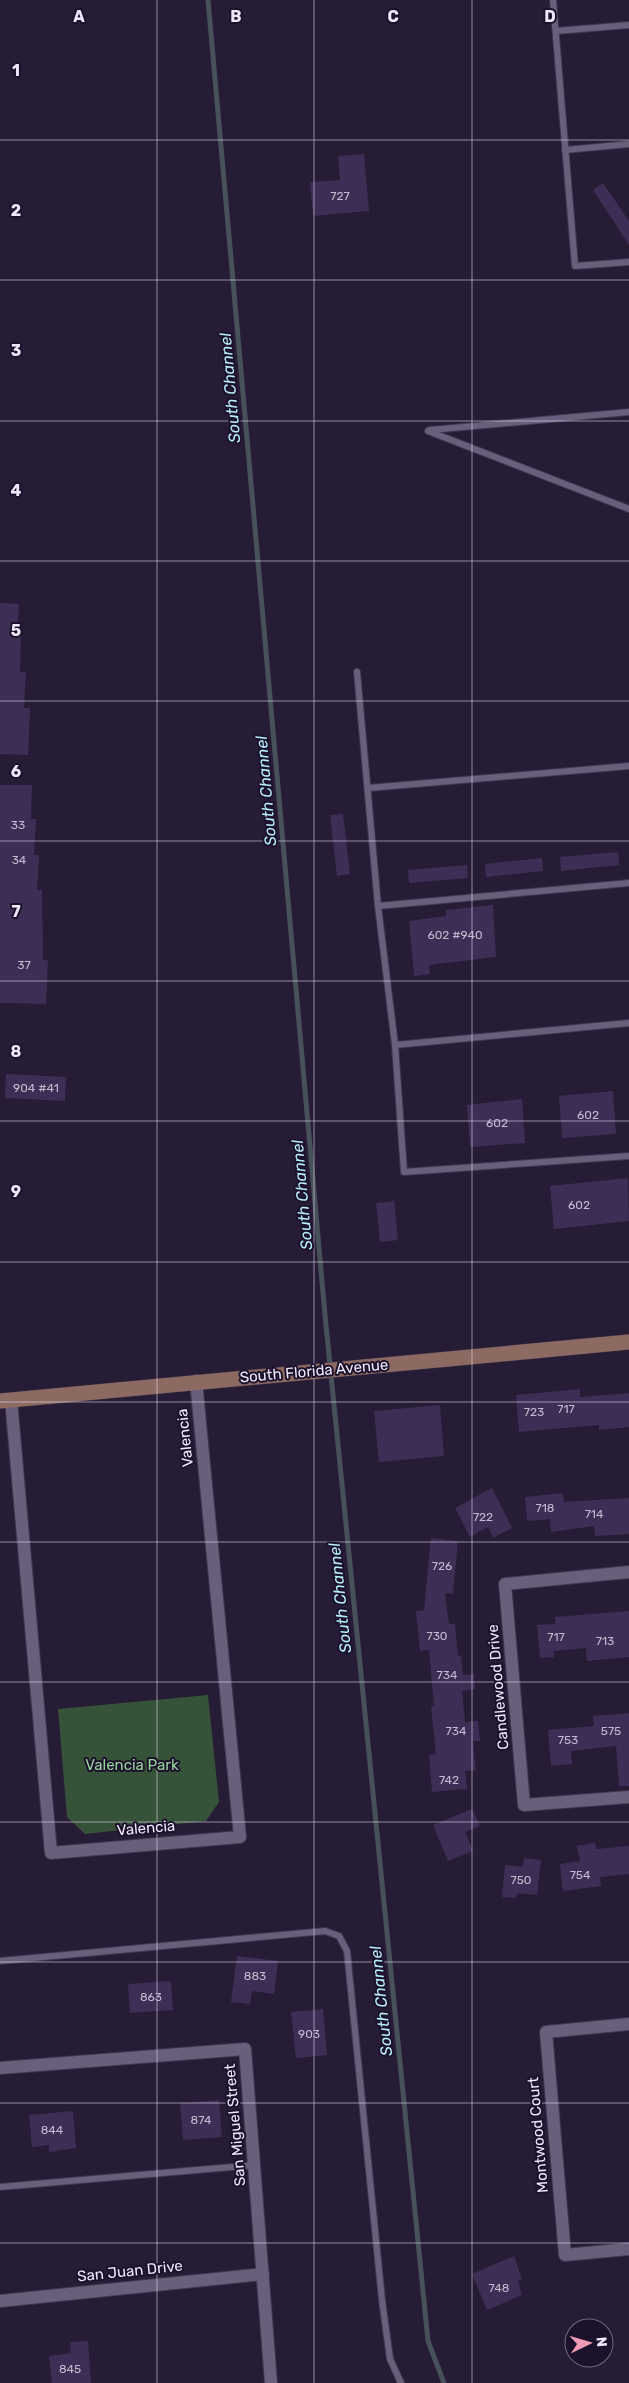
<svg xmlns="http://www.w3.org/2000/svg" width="629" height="2383" viewBox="0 0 629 2383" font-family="Rubik,sans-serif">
<rect width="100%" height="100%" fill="#261c35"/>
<!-- green -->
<polygon fill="#365239" points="208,1695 219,1802 206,1821 85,1834 67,1817 58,1709"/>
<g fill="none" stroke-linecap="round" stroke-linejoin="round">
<!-- stream -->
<polyline stroke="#47515a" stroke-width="5" points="208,0 325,1315 428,2341 444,2383"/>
</g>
<!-- building -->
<g fill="#3e2e55">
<polygon points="364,154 369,211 313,216 310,182 340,180 338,156"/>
<polygon points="603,183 629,221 629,245 593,190"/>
<polygon points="0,603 19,604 17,636 21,636 20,672 26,672 24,708 30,708 28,755 0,754"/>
<polygon points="0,785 32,785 31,819 36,819 34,855 39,855 37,890 42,890 43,960 48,960 46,1004 0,1003"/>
<polygon points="343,814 350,874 337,876 330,815"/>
<polygon points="618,852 619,865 561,871 560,857"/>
<polygon points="542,858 543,871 486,877 485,864"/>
<polygon points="467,865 468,878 409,883 408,870"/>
<polygon points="493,905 496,957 429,965 430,974 414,976 409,921 446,916 446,910"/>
<polygon points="6,1074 66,1077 65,1101 5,1098"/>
<polygon points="613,1091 616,1134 562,1138 559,1096"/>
<polygon points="522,1099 525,1143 470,1147 467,1105"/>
<polygon points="628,1178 629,1221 554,1229 550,1186"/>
<polygon points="394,1201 398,1240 380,1242 376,1203"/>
<polygon points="580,1389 580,1397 629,1393 629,1427 599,1430 599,1425 519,1432 516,1395"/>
<polygon points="440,1405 444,1456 379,1462 374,1411"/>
<polygon points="492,1488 512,1528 493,1538 488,1527 470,1537 455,1508"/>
<polygon points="563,1493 564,1502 629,1498 629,1534 595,1536 594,1526 551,1532 550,1519 527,1521 525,1497"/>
<polygon points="431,1538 458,1541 453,1594 445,1593 449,1624 455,1624 458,1656 461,1655 463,1675 474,1674 475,1689 462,1691 465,1722 478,1721 480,1741 473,1741 476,1770 465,1771 467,1789 432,1792 429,1755 436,1754 431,1707 434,1706 429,1650 420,1651 416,1611 424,1610"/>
<polygon points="629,1611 629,1657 587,1661 586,1648 554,1651 554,1657 540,1658 537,1625 555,1624 555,1617"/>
<polygon points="629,1713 629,1786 619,1786 616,1746 571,1751 572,1764 551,1766 548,1730 594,1726 593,1716"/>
<polygon points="472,1809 480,1826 465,1832 473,1851 448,1861 433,1825"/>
<polygon points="595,1843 596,1849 629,1846 629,1874 600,1877 601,1886 563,1891 560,1864 580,1861 577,1846"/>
<polygon points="524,1858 541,1860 537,1895 517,1893 516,1898 502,1897 505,1865 523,1867"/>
<polygon points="237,1956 278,1961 274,1994 252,1991 250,2004 231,2002"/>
<polygon points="171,1981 173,2010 130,2013 128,1984"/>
<polygon points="323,2009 327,2055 296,2058 291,2012"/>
<polygon points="219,2100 222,2137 183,2140 180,2103"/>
<polygon points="73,2111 76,2148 49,2152 49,2145 32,2147 29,2115"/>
<polygon points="514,2256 522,2279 518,2281 522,2295 487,2310 472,2274"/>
<polygon points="88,2341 91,2383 52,2383 49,2356 71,2353 70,2342"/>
</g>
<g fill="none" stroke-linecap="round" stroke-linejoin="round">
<!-- lane casing -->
<g stroke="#40384d" stroke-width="8">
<g id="lane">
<polyline points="553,0 575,266 629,262"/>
<polyline points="556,31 629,25"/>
<polyline points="565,150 629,144"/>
<polyline points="430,430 629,412"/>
<polyline points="428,431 629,509"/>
<polyline points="357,672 378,906 395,1045 629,1023"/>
<polyline points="368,788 629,766"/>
<polyline points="378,906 629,883"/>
<polyline points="395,1045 404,1172 629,1156"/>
<polyline points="0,1961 325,1931 339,1936 347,1951 382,2300 390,2359 401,2383"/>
<polyline points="0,2187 255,2165"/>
</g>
</g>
<!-- street casing -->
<g stroke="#40384d" stroke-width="14">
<g id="street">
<polyline points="11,1400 51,1853 240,1837 196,1381"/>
<polyline points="629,1572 505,1584 524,1805 629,1797"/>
<polyline points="629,2024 546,2032 565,2255 629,2249"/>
<polyline points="0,2068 245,2049 271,2383"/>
<polyline points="0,2301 263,2274"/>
</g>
</g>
<!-- secondary casing -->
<g stroke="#40384d" stroke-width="16">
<polyline id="secondary" points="0,1401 629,1342"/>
</g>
<!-- lane -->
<use href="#lane" stroke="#695e7c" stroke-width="6"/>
<!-- street -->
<use href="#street" stroke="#695e7c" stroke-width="12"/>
<!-- secondary -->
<use href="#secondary" stroke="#8c6a62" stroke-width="15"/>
</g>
<!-- grid -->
<path fill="none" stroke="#eee8fa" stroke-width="1" stroke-opacity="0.55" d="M 157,0 L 157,2383M 314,0 L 314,2383M 472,0 L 472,2383M 0,140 L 629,140M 0,280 L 629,280M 0,421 L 629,421M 0,561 L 629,561M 0,701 L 629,701M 0,841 L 629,841M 0,981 L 629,981M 0,1121 L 629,1121M 0,1262 L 629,1262M 0,1402 L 629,1402M 0,1542 L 629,1542M 0,1682 L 629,1682M 0,1822 L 629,1822M 0,1962 L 629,1962M 0,2103 L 629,2103M 0,2243 L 629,2243"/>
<g text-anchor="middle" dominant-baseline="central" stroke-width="4" stroke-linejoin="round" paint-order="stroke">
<!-- number labels -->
<g font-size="12" fill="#c2bad1">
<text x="340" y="196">727</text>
<text x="18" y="825">33</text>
<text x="19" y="860">34</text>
<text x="455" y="935">602 #940</text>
<text x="24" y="965">37</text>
<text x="36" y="1088">904 #41</text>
<text x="588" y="1115">602</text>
<text x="497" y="1123">602</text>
<text x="579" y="1205">602</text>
<text x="566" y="1409">717</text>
<text x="534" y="1412">723</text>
<text x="545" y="1508">718</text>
<text x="594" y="1514">714</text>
<text x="483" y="1517">722</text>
<text x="442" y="1566">726</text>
<text x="437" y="1636">730</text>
<text x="556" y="1637">717</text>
<text x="605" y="1641">713</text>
<text x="447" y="1675">734</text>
<text x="456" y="1731">734</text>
<text x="611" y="1731">575</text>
<text x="568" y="1740">753</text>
<text x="449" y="1780">742</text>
<text x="580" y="1875">754</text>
<text x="521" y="1880">750</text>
<text x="255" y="1976">883</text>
<text x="151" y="1997">863</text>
<text x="309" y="2034">903</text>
<text x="201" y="2120">874</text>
<text x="52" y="2130">844</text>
<text x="499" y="2288">748</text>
<text x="70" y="2369">845</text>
</g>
<!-- street labels -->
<g font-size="15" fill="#eee8fa" stroke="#1c122b">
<text transform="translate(314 1371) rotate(-5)">South Florida Avenue</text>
<text transform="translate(185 1438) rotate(-96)">Valencia</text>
<text transform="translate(498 1687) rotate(-95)">Candlewood Drive</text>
<text transform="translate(146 1828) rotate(-5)">Valencia</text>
<text transform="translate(235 2125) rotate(-95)">San Miguel Street</text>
<text transform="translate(538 2135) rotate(-95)">Montwood Court</text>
<text transform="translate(130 2271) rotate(-6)">San Juan Drive</text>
</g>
<!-- park labels -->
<g font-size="15" fill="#96d39c" stroke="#1c122b">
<text x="132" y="1765">Valencia Park</text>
</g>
<!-- water labels -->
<g font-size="16" font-style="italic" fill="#b7eefc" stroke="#1c122b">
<text transform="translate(230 388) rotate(-95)">South Channel</text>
<text transform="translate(266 791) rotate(-95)">South Channel</text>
<text transform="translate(302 1195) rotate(-95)">South Channel</text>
<text transform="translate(340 1598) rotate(-96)">South Channel</text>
<text transform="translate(381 2001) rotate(-96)">South Channel</text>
</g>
</g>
<g font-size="16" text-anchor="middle" font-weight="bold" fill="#eee8fa" stroke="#1c122b" stroke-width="4" stroke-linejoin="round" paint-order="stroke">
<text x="79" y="22">A</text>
<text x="236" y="22">B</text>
<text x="393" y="22">C</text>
<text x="550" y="22">D</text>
<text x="16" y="76">1</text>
<text x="16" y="216">2</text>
<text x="16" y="356">3</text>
<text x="16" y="496">4</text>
<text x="16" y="636">5</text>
<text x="16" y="777">6</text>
<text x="16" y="917">7</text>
<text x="16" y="1057">8</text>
<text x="16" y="1197">9</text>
</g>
<!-- north arrow -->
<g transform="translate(589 2343) rotate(85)"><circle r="24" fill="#1c122b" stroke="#70687e"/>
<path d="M0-4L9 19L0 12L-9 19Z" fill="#f09ab5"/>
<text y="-8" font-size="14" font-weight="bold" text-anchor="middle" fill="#eee8fa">N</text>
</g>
</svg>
